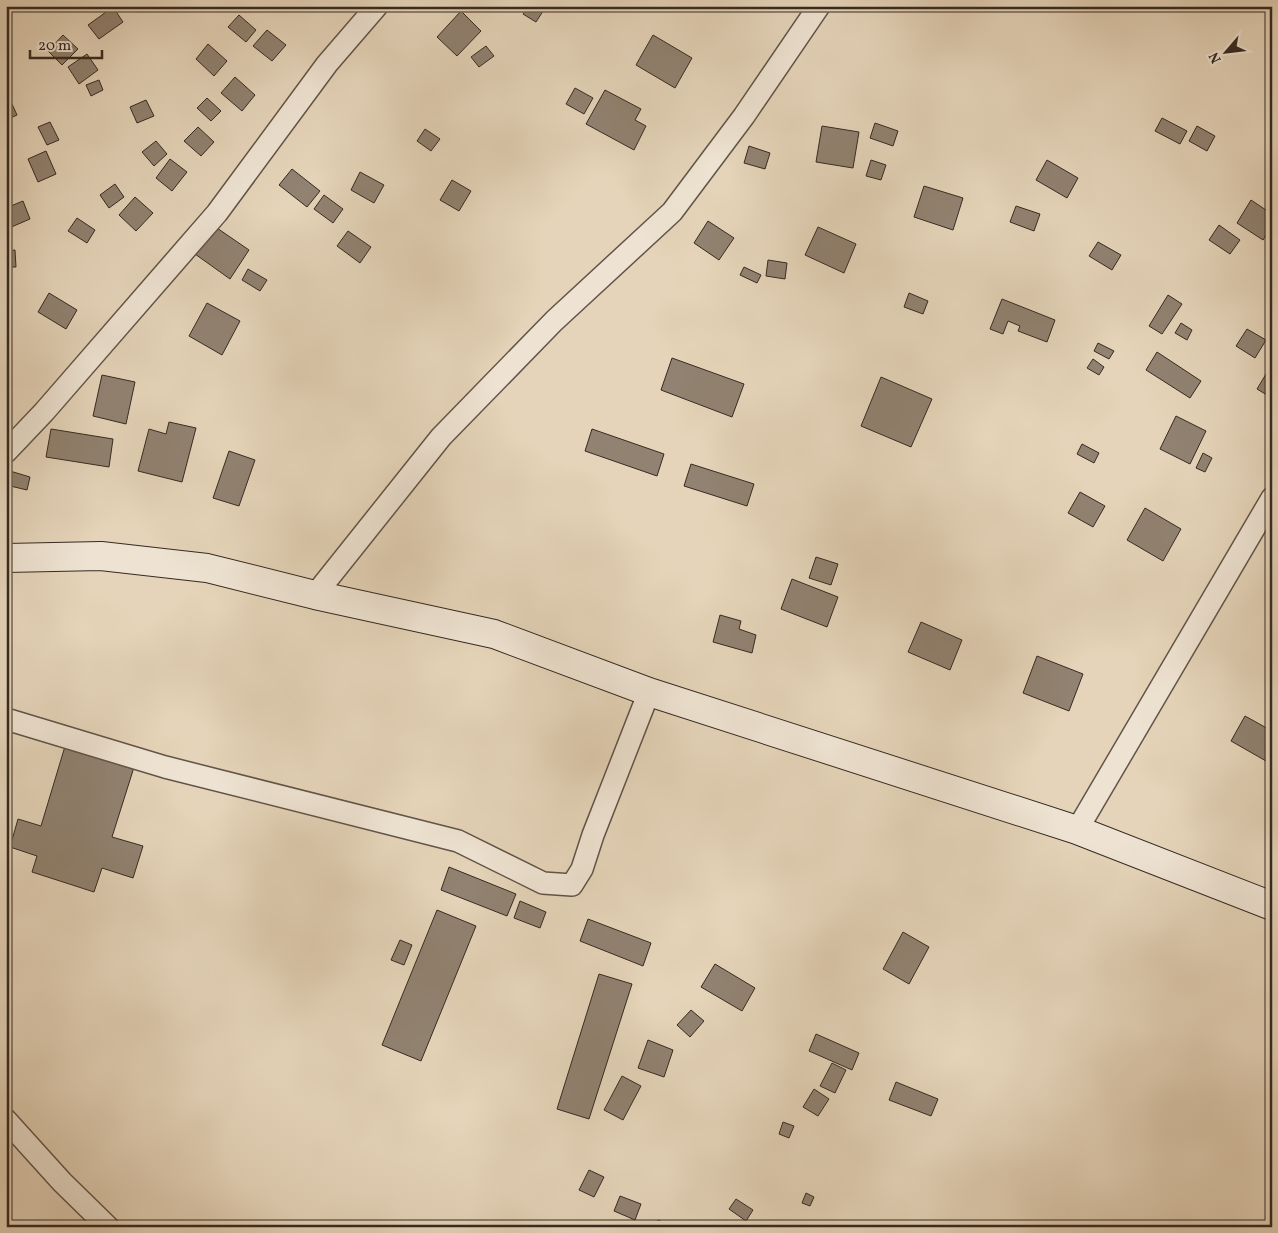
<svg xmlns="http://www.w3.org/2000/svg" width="1278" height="1233" viewBox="0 0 1278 1233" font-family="Vollkorn,serif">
<rect width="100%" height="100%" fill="#e5d4b9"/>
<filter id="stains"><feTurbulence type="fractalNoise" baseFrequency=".004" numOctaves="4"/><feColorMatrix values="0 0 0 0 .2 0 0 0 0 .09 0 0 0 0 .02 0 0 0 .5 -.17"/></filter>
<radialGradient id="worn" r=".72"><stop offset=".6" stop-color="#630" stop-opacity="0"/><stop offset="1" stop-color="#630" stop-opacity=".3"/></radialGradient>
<!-- building -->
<g fill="#918271" stroke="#362a22">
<polygon points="528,6 543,6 545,8 536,22 523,14"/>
<polygon points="113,7 123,22 99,39 88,25"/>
<polygon points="461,11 481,31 457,56 437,37"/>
<polygon points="239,15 256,30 246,42 228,27"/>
<polygon points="267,30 286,45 272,61 253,46"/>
<polygon points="63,35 78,49 62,65 48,51"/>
<polygon points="653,35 692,58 675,88 636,65"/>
<polygon points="208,44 227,61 214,76 196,59"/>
<polygon points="486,46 494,56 479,67 471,57"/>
<polygon points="87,54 98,70 79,84 68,67"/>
<polygon points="235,77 255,95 242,111 221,93"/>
<polygon points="99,80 103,90 91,96 86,85"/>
<polygon points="575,88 593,98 584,114 566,104"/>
<polygon points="605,90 641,109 635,120 646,126 634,150 586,124"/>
<polygon points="7,93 17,115 6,120 6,94"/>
<polygon points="207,98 221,111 211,121 197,108"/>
<polygon points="146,100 154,116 137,123 130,107"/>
<polygon points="1162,118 1187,131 1180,144 1155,131"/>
<polygon points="50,122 59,140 47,145 38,127"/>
<polygon points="875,123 898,131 893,146 870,138"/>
<polygon points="822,126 859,132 853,168 816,162"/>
<polygon points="1197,126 1215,136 1207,151 1189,141"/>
<polygon points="198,127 214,142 201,156 184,141"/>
<polygon points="425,129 440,139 431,151 417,141"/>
<polygon points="156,141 167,154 154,166 142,152"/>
<polygon points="749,146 770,153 765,169 744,163"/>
<polygon points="46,151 56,174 38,182 28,159"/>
<polygon points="170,159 187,172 172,191 156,178"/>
<polygon points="871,160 886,165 881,180 866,176"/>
<polygon points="1047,160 1078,178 1067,198 1036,180"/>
<polygon points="292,169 320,191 307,207 279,185"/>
<polygon points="360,172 384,185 374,203 351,190"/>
<polygon points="452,180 471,191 459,211 440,200"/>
<polygon points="115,184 124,197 109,208 100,195"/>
<polygon points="924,186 963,198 953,230 914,217"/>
<polygon points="324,195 343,209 333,223 314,209"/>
<polygon points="135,197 153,213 136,231 119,215"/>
<polygon points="1251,200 1272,214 1272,226 1263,240 1237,223"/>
<polygon points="23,201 30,219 9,228 6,222 6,208"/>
<polygon points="1016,206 1040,214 1034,231 1010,222"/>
<polygon points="77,218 95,230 87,243 68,231"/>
<polygon points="708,221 734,238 719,260 694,243"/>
<polygon points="1219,225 1240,240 1230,254 1209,240"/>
<polygon points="214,226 249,250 230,279 195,254"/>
<polygon points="818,227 856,244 844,273 805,255"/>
<polygon points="348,231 371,247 360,263 337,246"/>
<polygon points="1098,242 1121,255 1112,270 1089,256"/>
<polygon points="15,250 16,267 6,267 6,251"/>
<polygon points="768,260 787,263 785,279 766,276"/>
<polygon points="744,267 761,275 757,283 740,275"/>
<polygon points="248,269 267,280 260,291 242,280"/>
<polygon points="49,293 77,310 66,329 38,312"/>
<polygon points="909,293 928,301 923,314 904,307"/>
<polygon points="1168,295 1182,304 1162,334 1149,326"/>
<polygon points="1002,299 1055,320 1047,342 1018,331 1020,326 1008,321 1003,334 990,329"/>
<polygon points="207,303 240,321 222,355 189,336"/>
<polygon points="1181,323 1192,330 1187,340 1175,333"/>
<polygon points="1247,329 1266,340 1255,358 1236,346"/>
<polygon points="1098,343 1114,351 1109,359 1094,351"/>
<polygon points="1157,352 1201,381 1190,398 1146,370"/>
<polygon points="672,358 744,384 732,417 661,390"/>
<polygon points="1093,359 1104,367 1099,375 1087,368"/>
<polygon points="1272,364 1272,398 1257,389"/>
<polygon points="102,375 135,382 126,424 93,416"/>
<polygon points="881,377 932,399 911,447 861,426"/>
<polygon points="1176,416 1206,431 1190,464 1160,449"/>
<polygon points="169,422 196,428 182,482 138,471 149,429 166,434"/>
<polygon points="51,429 113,439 109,467 46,457"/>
<polygon points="592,429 664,454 657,476 585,451"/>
<polygon points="1082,444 1099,453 1094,463 1077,454"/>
<polygon points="229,451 255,460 239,506 213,498"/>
<polygon points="1203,453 1212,458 1205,472 1196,468"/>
<polygon points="691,464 754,484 747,506 684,486"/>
<polygon points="10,471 30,477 27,490 6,485"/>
<polygon points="1080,492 1105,506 1093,527 1068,513"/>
<polygon points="1145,508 1181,529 1163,561 1127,540"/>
<polygon points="816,557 838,564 831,585 809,578"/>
<polygon points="792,579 838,597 827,627 781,609"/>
<polygon points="720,615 741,621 739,629 756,635 752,653 713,642"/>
<polygon points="921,622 962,640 950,670 908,652"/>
<polygon points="1037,656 1083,674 1069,711 1023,693"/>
<polygon points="1245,716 1272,731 1272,750 1266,761 1231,741"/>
<polygon points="66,743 135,764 112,837 143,846 133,878 102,868 94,892 32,872 37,856 10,847 18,819 41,826"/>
<polygon points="449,867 516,894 507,916 441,890"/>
<polygon points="520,901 546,912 540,928 514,918"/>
<polygon points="437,910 476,926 421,1061 382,1045"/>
<polygon points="588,919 651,943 643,966 580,941"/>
<polygon points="903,932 929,947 909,984 883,969"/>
<polygon points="400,940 412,945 404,965 391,960"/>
<polygon points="715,964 755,988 742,1011 701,987"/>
<polygon points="599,974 632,984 589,1119 557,1109"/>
<polygon points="691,1010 704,1021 690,1037 677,1025"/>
<polygon points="816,1034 859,1053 852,1070 809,1051"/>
<polygon points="648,1040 673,1050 664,1077 638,1068"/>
<polygon points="832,1063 846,1070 835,1093 820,1086"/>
<polygon points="622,1076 641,1086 623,1120 604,1110"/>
<polygon points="896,1082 938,1099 931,1116 889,1100"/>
<polygon points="814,1089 829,1099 818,1116 803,1107"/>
<polygon points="783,1122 794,1126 789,1138 779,1134"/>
<polygon points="589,1170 604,1177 594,1197 579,1190"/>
<polygon points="806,1193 814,1197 810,1206 802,1203"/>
<polygon points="620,1196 641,1204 635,1220 614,1211"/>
<polygon points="736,1199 753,1210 746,1221 729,1209"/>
<polygon points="658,1220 675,1227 655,1227"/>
</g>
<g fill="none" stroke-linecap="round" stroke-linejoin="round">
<!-- minor casing -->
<g stroke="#625448" stroke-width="24">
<g id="minor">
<polyline points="6,452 44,412 217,213 327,64 377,6"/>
<polyline points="315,595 441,437 554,321 672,212 744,116 819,6"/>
<polyline points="6,719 165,767 458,841 543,883 572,885 582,869 593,835 649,692"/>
<polyline points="1077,830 1272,498"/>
<polyline points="6,1120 62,1182 108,1227"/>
</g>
</g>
<!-- secondary casing -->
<g stroke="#362a22" stroke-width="30">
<polyline id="secondary" points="6,558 101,556 207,568 315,595 494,634 649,692 1077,830 1272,906"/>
</g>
<!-- minor -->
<use href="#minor" stroke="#eee3d2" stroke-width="21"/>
<!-- secondary -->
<use href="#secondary" stroke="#eee3d2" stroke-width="28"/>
</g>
<!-- margin -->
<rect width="1278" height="1233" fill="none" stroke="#e5d4b9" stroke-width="25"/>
<rect x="8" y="8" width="1263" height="1218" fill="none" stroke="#362a22" stroke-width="2.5"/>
<rect x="12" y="12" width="1253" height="1208" fill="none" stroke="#362a22"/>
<!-- north arrow -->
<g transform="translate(1226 52) rotate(242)" stroke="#eee3d2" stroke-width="4" paint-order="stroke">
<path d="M0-4L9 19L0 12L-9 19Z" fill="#362a22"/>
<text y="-8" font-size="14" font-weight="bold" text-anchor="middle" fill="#362a22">N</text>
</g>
<!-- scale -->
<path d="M30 50v8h72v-8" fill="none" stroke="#362a22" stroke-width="2.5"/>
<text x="38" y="50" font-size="15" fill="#362a22" stroke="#eee3d2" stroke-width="4" paint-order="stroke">20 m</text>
<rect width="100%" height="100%" filter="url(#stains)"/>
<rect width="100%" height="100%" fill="url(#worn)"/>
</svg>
